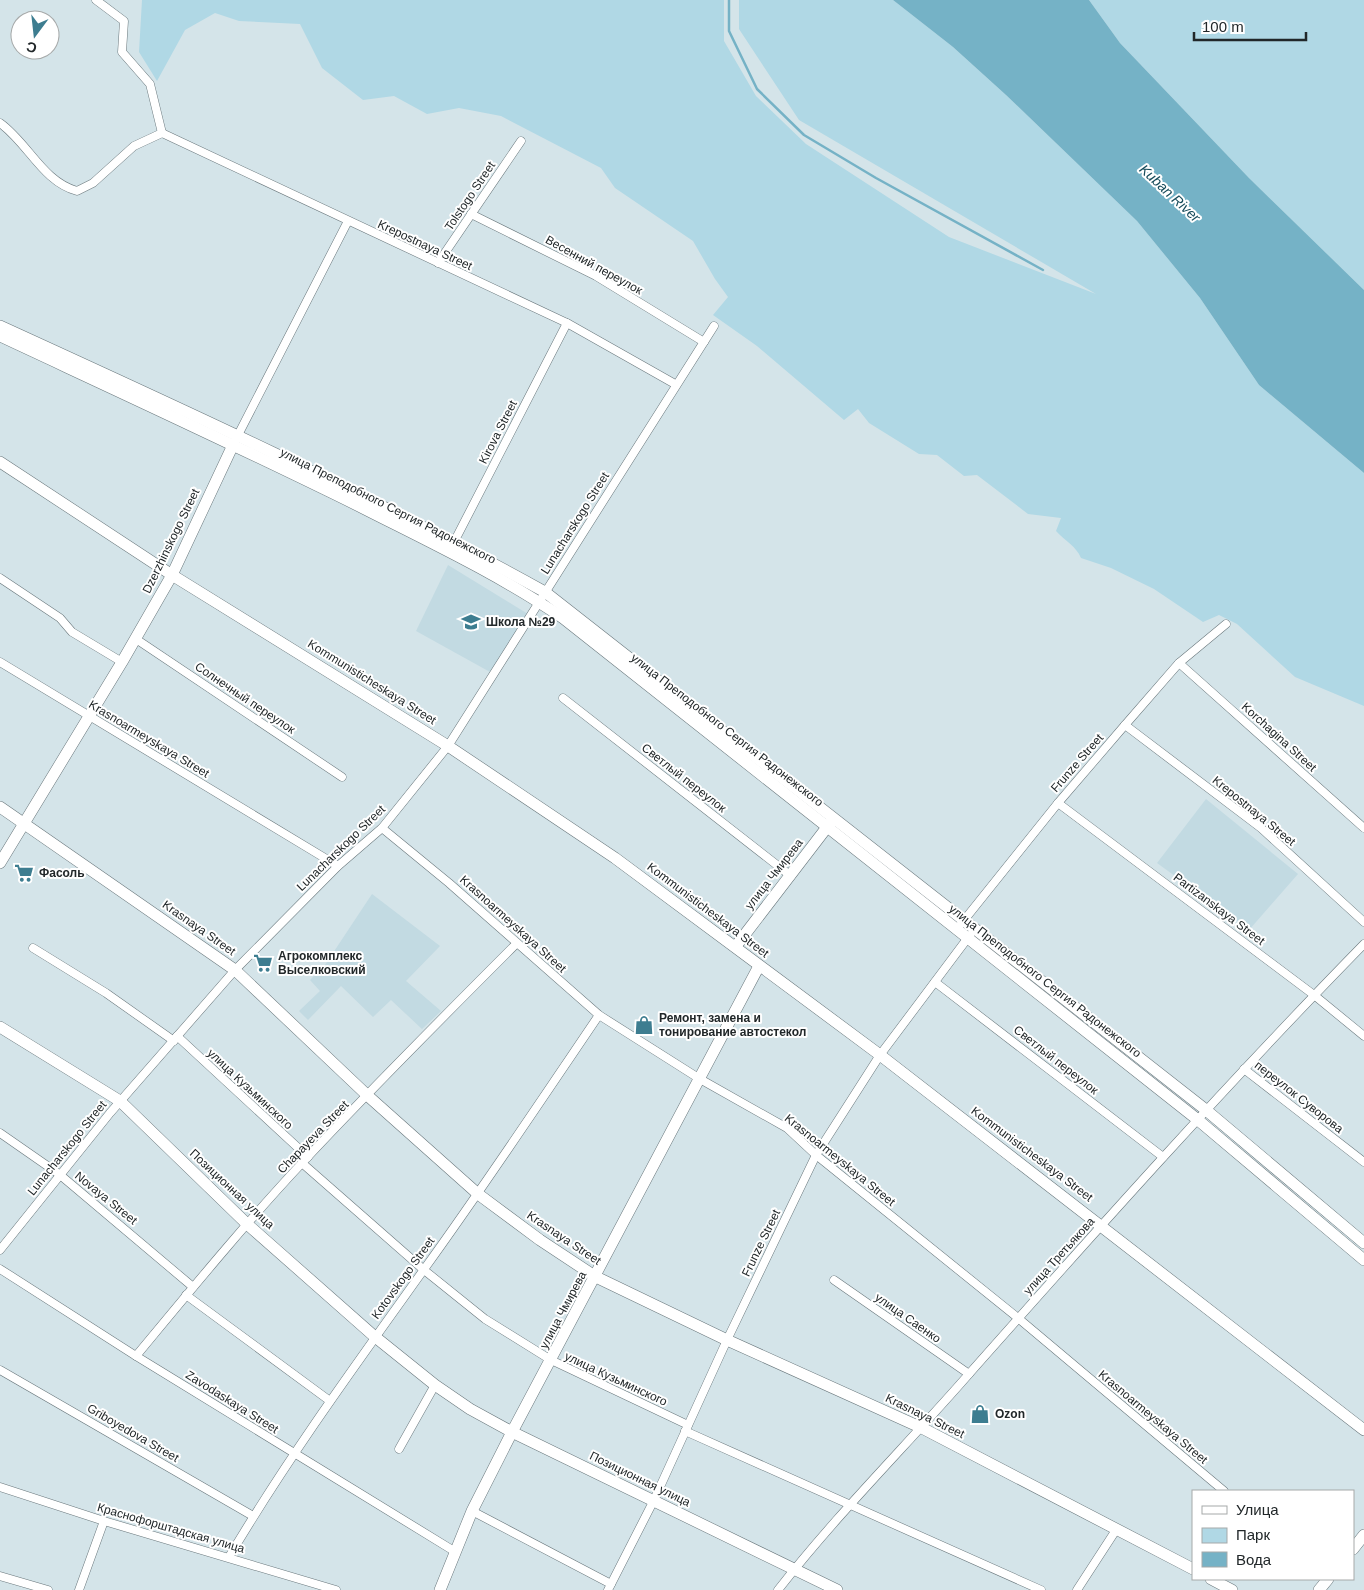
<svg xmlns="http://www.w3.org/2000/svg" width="1364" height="1590" viewBox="0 0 1364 1590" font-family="Arial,sans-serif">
<rect width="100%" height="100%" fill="#d4e4e9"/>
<!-- built -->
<g fill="#c2dae2">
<polygon points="448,565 528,614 490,672 416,631"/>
<polygon points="1206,799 1298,874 1249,930 1157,863"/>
<polygon points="372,894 440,946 406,981 441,1011 422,1029 391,1000 373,1017 341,986 308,1020 299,1011 320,991 310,980 325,965"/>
</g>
<!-- green -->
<g fill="#b0d8e5">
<path d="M 142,0 L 724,0 L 724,41 L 756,96 L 806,144 L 949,237 L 1096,294 L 799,120 L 739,29 L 739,0 L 893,0 L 953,47 L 1006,95 L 1137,221 L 1200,298 L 1259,385 L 1364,473 L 1364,706 L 1295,677 L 1237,624 L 1219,615 L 1203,622 L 1154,589 L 1111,568 L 1081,558 C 1076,546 1065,541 1056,531 L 1061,518 L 1028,514 L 977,475 L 964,476 L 937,455 L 919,454 L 869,423 L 858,409 L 844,420 L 757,346 L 713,315 L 728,297 L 715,279 L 693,241 L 615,188 L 601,168 L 501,116 L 459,108 L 427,114 L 394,96 L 363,100 L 322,68 L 300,24 L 239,21 L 215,13 L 185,30 L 157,81 L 139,52 Z"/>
<polygon points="1089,0 1364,0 1364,290 1249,178 1120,43"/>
</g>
<!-- water -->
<polygon fill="#75b2c6" points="893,0 1089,0 1120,43 1249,178 1364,290 1364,473 1259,385 1200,298 1137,221 1006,95 953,47"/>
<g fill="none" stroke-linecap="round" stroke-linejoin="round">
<!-- stream -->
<polyline stroke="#75b2c6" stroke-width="2.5" points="729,0 729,31 757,89 804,135 876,178 1043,270"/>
<!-- street casing -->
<g stroke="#69777c" stroke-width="9">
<g id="street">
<polyline points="96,0 124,21 122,52 150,84 162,133"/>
<path d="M 0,123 C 28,143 43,182 77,191 L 93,183 L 134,146 L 162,133"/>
<polyline points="162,133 567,323 675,384"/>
<polyline points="471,214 596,276 704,342"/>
<polyline points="438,263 521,141"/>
<polyline points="236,439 348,221"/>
<polyline points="452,546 567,323"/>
<polyline points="0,578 60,618 72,632 122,662"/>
<polyline points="136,639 342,777"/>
<polyline points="0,662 338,866"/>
<polyline points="1179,663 1364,828"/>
<polyline points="563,698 791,876"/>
<polyline points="1125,725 1261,828 1364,922"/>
<polyline points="1058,803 1314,995 1364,1036"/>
<polyline points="382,828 449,883 599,1015 700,1079 787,1128 816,1155 1018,1318 1224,1491"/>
<polyline points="957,929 1058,803 1125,725 1179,663 1226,624"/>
<polyline points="33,948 106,993 174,1041"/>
<polyline points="935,982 1163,1157"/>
<polyline points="177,1036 308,1157"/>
<polyline points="1244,1069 1364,1162"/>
<polyline points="0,1133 59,1174 193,1287"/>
<polyline points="302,1163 424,1270 485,1319 551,1360 688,1425"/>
<polyline points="0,1250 110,1113 235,970 338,866 382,828 448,746 714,326"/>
<polyline points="0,1269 136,1356 454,1551"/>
<polyline points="834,1280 969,1374"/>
<polyline points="186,1295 330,1401"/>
<path d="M 136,1356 C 190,1291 244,1225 302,1163 C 372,1088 444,1016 517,943"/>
<polyline points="0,1370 253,1516"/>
<polyline points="685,1431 1041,1590"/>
<polyline points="399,1449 435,1385"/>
<polyline points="0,1487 104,1521 336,1590"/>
<polyline points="472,1511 611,1584"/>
<path d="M 229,1557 C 289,1456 357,1363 425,1268 C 485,1185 542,1099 599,1015"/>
<polyline points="0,1576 48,1590"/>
<polyline points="79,1590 104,1521"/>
<polyline points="608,1590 654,1500 727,1340 816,1155 880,1055 970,935"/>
<path d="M 778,1590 C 835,1517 900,1452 961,1383 C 1093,1234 1225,1086 1364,944"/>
<polyline points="1077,1590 1116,1530"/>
</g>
</g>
<!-- secondary casing -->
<g stroke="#69777c" stroke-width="12">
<g id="secondary">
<path d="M 0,326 C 184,410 368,494 545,592 L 1206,1110 L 1364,1243"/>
<path d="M 0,336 C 122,393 244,449 365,509 C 432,543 500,575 563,618 L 1198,1120 L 1364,1260"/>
<polyline points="0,462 172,575 448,746 615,858 880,1055 1364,1430"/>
<polyline points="0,807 235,970 368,1096 478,1194 540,1240 596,1277 727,1340 922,1428 1193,1569"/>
<polyline points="0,863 122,662 172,575 233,445"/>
<polyline points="736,946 831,822"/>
<polyline points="0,1027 120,1101 247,1224 374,1336 435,1385 470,1409 512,1432 837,1590"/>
<polyline points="1353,1549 1364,1535"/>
<polyline points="1211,1579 1232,1590"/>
<polyline points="440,1590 472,1511 512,1432 759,966"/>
<polyline points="1319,1590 1328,1579"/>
</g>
</g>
<!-- street -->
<use href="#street" stroke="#fff" stroke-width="8"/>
<!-- secondary -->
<use href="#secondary" stroke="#fff" stroke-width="11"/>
</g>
<!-- icons -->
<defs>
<g id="school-bare" transform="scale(1.5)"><path d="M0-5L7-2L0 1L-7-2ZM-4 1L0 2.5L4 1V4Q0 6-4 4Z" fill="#3d7d90" stroke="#fff" stroke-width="2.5" paint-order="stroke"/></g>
<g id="supermarket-bare" transform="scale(1.5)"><path d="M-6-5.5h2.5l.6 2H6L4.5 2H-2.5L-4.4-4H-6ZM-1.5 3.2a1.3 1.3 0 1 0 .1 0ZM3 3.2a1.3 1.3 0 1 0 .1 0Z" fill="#3d7d90" stroke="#fff" stroke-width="2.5" paint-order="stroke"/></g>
<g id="shop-bare" transform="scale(1.5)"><path d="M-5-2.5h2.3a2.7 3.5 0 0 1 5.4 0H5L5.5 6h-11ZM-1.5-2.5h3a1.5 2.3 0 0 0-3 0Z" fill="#3d7d90" stroke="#fff" stroke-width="2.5" paint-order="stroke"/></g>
</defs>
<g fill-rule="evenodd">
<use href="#school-bare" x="471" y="622"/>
<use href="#supermarket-bare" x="24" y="873"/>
<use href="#supermarket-bare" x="263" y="963"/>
<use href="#shop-bare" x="644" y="1025"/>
<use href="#shop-bare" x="980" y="1414"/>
</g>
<g text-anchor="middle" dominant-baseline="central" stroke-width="4" stroke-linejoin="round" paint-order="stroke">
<!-- street labels -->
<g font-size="12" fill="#212729" stroke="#fff">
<text transform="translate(470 196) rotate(-56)">Tolstogo Street</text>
<text transform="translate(425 245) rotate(25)">Krepostnaya Street</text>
<text transform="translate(594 265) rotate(29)">Весенний переулок</text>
<text transform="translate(498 432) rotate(-63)">Kirova Street</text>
<text transform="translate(388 506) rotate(27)">улица Преподобного Сергия Радонежского</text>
<text transform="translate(575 523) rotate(-58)">Lunacharskogo Street</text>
<text transform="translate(171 541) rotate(-64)">Dzerzhinskogo Street</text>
<text transform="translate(372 682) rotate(32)">Kommunisticheskaya Street</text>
<text transform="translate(245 698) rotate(34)">Солнечный переулок</text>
<text transform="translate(727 730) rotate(38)">улица Преподобного Сергия Радонежского</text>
<text transform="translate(1279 737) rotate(42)">Korchagina Street</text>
<text transform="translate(149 739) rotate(31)">Krasnoarmeyskaya Street</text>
<text transform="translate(1077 763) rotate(-49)">Frunze Street</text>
<text transform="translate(684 778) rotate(38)">Светлый переулок</text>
<text transform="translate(1254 811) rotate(39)">Krepostnaya Street</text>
<text transform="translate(341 848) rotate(-44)">Lunacharskogo Street</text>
<text transform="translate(774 874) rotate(-52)">улица Чмирева</text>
<text transform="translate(1219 909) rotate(37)">Partizanskaya Street</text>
<text transform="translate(708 910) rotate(37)">Kommunisticheskaya Street</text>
<text transform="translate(513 924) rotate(42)">Krasnoarmeyskaya Street</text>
<text transform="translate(199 928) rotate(35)">Krasnaya Street</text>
<text transform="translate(1045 981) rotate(38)">улица Преподобного Сергия Радонежского</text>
<text transform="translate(1056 1060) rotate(38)">Светлый переулок</text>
<text transform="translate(250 1089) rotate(43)">улица Кузьминского</text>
<text transform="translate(1299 1097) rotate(38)">переулок Суворова</text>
<text transform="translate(313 1137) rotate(-46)">Chapayeva Street</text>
<text transform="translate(67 1148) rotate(-51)">Lunacharskogo Street</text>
<text transform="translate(1032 1154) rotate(37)">Kommunisticheskaya Street</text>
<text transform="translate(840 1160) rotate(39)">Krasnoarmeyskaya Street</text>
<text transform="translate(232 1189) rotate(43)">Позиционная улица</text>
<text transform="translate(106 1198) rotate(39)">Novaya Street</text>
<text transform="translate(564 1238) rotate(34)">Krasnaya Street</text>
<text transform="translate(761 1243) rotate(-64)">Frunze Street</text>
<text transform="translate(1059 1256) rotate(-48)">улица Третьякова</text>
<text transform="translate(403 1278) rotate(-54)">Kotovskogo Street</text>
<text transform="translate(563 1310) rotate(-62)">улица Чмирева</text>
<text transform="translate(908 1318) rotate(35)">улица Саенко</text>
<text transform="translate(616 1379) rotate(25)">улица Кузьминского</text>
<text transform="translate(232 1402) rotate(32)">Zavodaskaya Street</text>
<text transform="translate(925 1416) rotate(26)">Krasnaya Street</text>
<text transform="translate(1153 1417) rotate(40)">Krasnoarmeyskaya Street</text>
<text transform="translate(133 1433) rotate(30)">Griboyedova Street</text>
<text transform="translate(640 1479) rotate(26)">Позиционная улица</text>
<text transform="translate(171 1528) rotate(16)">Краснофорштадская улица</text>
</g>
<!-- poi labels -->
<g font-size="12" font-weight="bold" fill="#212729" stroke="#fff" text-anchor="start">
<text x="486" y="622">Школа №29</text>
<text x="39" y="873">Фасоль</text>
<text x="278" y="956">Агрокомплекс<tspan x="278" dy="14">Выселковский</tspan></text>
<text x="659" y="1018">Ремонт, замена и<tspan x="659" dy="14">тонирование автостекол</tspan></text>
<text x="995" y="1414">Ozon</text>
</g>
<!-- water labels -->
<g font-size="14" font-style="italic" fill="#174c5b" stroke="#fff">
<text transform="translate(1170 193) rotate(43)">Kuban River</text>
</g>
</g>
<!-- legend -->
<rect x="1192" y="1490" width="162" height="90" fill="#ffffff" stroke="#a6a9a9"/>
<rect x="1202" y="1506" width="25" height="8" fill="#ffffff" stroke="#a6a9a9"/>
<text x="1236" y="1515" font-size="15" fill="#212729">Улица</text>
<rect x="1202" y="1528" width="25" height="15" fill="#b0d8e5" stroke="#a6a9a9"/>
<text x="1236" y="1540" font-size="15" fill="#212729">Парк</text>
<rect x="1202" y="1552" width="25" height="15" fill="#75b2c6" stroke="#a6a9a9"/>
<text x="1236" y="1565" font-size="15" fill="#212729">Вода</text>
<!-- north arrow -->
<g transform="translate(35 35) rotate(195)"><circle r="24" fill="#ffffff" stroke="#a6a9a9"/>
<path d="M0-4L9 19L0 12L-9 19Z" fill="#3d7d90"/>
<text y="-8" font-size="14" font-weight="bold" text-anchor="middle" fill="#212729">С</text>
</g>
<!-- scale -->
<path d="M1194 32v8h112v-8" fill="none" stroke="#212729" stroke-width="2.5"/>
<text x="1202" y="32" font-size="15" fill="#212729" stroke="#ffffff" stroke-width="4" paint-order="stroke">100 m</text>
</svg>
